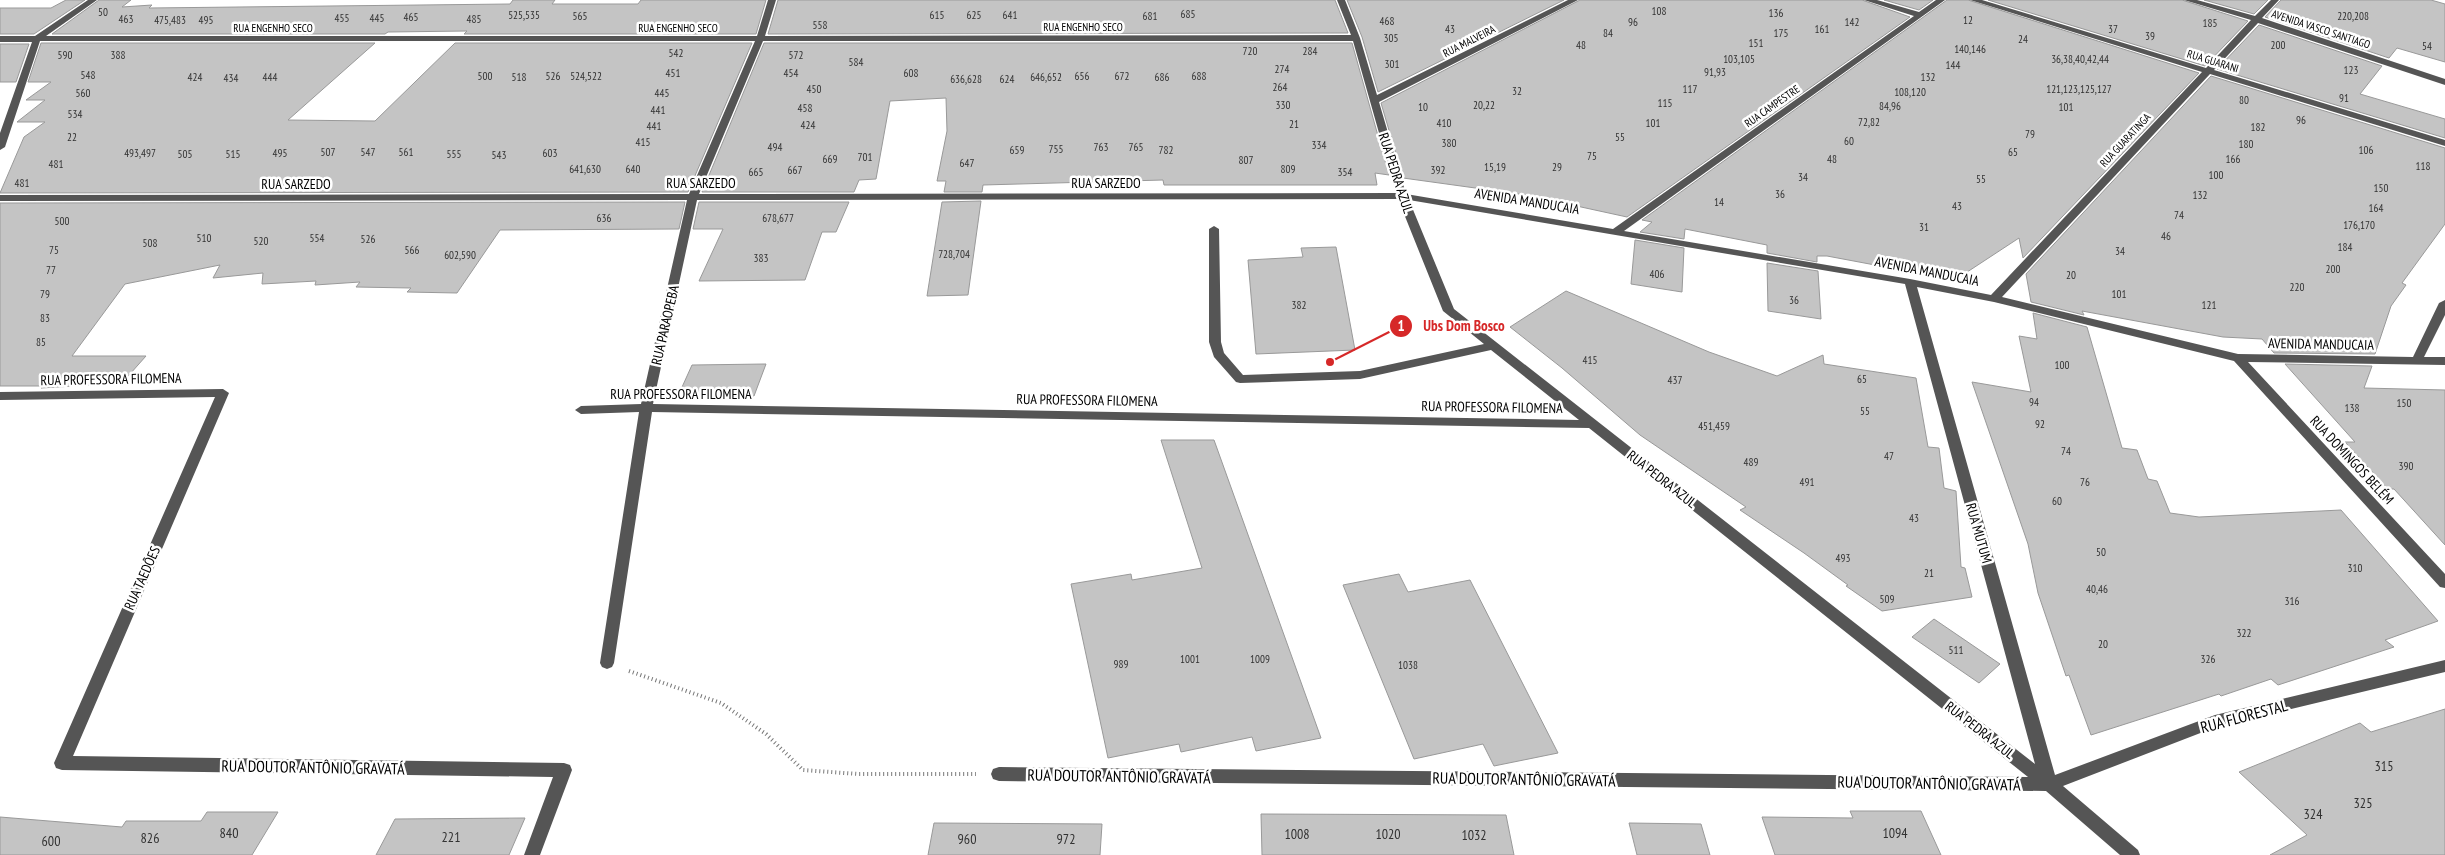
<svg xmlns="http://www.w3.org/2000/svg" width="2445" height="855" viewBox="0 0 2445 855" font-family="'PT Sans Narrow',sans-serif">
<rect width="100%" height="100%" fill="#fff"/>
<!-- building -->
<g fill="#c4c4c4" stroke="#999">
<polygon points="66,0 85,0 34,34 0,34 0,8 51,8"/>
<polygon points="99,0 131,0 122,7 152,5 149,8 510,4 513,0 555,0 552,4 638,4 641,0 766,0 756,34 464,34 467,31 388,32 385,34 52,34"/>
<polygon points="778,0 1335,0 1348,33 768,34"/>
<polygon points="1347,0 1564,0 1378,92 1362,37"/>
<polygon points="1580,0 1862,0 1910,17 1627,217 1526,195 1403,178 1381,103"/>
<polygon points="1884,0 1933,0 1919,10"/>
<polygon points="1947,0 1968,0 2199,73 2023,258 2019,238 1955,280 1827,256 1817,256 1817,262 1767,253 1767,245 1685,229 1684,239 1640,232 1652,222 1642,220"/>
<polygon points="1988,0 2182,0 2248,21 2205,66"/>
<polygon points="2204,0 2268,0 2254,14"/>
<polygon points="2281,0 2431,0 2445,4 2445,62 2397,48 2389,58 2265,17"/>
<polygon points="2259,25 2382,66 2360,94 2445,119 2445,138 2217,69"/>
<polygon points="41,43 375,43 288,120 375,121 455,43 752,43 688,192 0,193 24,137 45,122 17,122 45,100 26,100 51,82 28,82"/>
<polygon points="764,43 1352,43 1389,175 1375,173 1377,185 1164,185 1163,180 983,185 982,192 944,192 946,181 937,181 947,131 946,98 890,101 876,179 859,180 854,192 702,192"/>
<polygon points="0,44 29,44 16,82 0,82"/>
<polygon points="2211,76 2445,148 2445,224 2402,283 2406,285 2391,306 2375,354 2274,353 2262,339 2223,337 2082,311 2084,315 2031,302 2026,274"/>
<polygon points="981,201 968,295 927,296 942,202"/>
<polygon points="685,202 679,229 500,230 457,293 407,292 411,288 356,287 360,282 315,285 316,281 262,284 263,273 213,278 220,265 125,284 72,356 146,356 122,383 41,388 44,386 0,386 0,203"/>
<polygon points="699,202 849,202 836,232 822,232 805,280 699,281 723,229 693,229"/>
<polygon points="1635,240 1684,248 1682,292 1631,284"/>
<polygon points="1336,247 1355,350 1256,354 1248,260 1303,257 1301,248"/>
<polygon points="1767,263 1818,271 1821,319 1768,311"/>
<polygon points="1566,291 1709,352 1777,376 1823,355 1824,364 1916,378 1928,447 1939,448 1944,488 1956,491 1961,567 1965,568 1972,597 1882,611 1846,586 1848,585 1804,553 1740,510 1746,507 1640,435 1562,368 1510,327"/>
<polygon points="2033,313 2087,327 2122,448 2137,450 2148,479 2157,481 2170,513 2199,517 2341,510 2438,621 2385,640 2394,647 2278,685 2271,679 2221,696 2219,694 2091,735 2069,675 2066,676 2038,593 2028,544 1972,382 2031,392 2019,336 2037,339"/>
<polygon points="766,364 754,396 678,396 692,365"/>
<polygon points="2285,364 2372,366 2364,388 2445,390 2445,545 2394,489 2388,489 2345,442 2355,442"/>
<polygon points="1161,440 1214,440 1321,738 1256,751 1252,737 1181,752 1179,744 1108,758 1071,584 1131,574 1132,580 1202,568"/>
<polygon points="1399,574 1408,592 1470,580 1558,753 1494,766 1483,744 1414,759 1343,585"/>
<polygon points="1934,619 2000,664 1979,683 1912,637"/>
<polygon points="2445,709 2445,855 2270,855 2307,835 2239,772 2360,723 2371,732"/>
<polygon points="1850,811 1921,811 1941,855 1775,855 1762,817 1853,818"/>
<polygon points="207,812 278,812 252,855 0,855 0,817 122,827 126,821 201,821"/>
<polygon points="1261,814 1506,815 1514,855 1262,855"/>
<polygon points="525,818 509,855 376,855 395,819"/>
<polygon points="934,823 1102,824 1100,855 928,855"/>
<polygon points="1629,823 1701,824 1710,855 1637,855"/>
</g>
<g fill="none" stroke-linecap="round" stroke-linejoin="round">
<!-- path -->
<polyline stroke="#777" stroke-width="4" stroke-dasharray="1 3" stroke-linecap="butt" points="629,671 721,703 766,734 803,770 858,774 976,774"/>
<!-- minor -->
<g fill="#555" fill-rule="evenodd">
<path d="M 88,0 L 97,0 L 46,36 L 757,36 L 768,0 L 776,0 L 765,36 L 1351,35 L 1337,0 L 1345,0 L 1360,38 L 1377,95 L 1568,0 L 1578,0 L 1379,102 L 1406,194 L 1613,229 L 1914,16 L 1864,0 L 1877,0 L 1919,12 L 1936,0 L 1945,0 L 1624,231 L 1910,279 L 1991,295 L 2202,72 L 1970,0 L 1982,0 L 2206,68 L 2251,20 L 2184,0 L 2197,0 L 2255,16 L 2271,0 L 2279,0 L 2262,18 L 2445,79 L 2445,85 L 2258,23 L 2214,70 L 2445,140 L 2445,146 L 2210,74 L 2002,297 L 2238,354 L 2413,357 L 2439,303 L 2445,300 L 2445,315 L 2424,357 L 2445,357 L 2445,365 L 2248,362 L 2445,574 L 2445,588 L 2440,587 L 2234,361 L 1994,302 L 1917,287 L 2055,775 L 2215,715 L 2445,660 L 2445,672 L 2216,727 L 2063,786 L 2138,850 L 2140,855 L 2120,855 L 2046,791 L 999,781 L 993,779 L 991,774 L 993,769 L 999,767 L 2028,777 L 1589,428 L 652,412 L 614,663 L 612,667 L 607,669 L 602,667 L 600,663 L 639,412 L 581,414 L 575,410 L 581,406 L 641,404 L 687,200 L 0,201 L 0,195 L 689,194 L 755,41 L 40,41 L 5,147 L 0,150 L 0,133 L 32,42 L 0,42 L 0,36 L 35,36 ZM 763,41 L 1353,41 L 1396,193 L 699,194 ZM 1398,199 L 1443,311 L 1484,344 L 1360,371 L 1243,375 L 1224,353 L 1221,342 L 1219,229 L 1214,226 L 1209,229 L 1209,342 L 1214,357 L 1236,382 L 1240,383 L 1360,379 L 1491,350 L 1579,420 L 653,404 L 697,200 ZM 1409,200 L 1905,284 L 2035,764 L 1454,309 Z"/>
<polygon points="223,389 229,393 73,756 564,763 570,765 572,770 540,855 524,855 553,777 62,770 56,768 54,763 215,397 0,400 0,392"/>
</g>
</g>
<g text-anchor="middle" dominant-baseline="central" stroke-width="5" stroke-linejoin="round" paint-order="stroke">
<!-- number labels -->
<g font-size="11" fill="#313131">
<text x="1659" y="11">108</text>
<text x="103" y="12">50</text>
<text x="1776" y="13">136</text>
<text x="1188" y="14">685</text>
<text x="524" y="15">525,535</text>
<text x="937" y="15">615</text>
<text x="974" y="15">625</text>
<text x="1010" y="15">641</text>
<text x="580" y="16">565</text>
<text x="1150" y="16">681</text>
<text x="2353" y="16">220,208</text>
<text x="411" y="17">465</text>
<text x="342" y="18">455</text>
<text x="377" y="18">445</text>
<text x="126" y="19">463</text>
<text x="474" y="19">485</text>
<text x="170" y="20">475,483</text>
<text x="206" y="20">495</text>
<text x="1968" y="20">12</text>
<text x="1387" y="21">468</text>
<text x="1633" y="22">96</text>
<text x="1852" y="22">142</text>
<text x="2210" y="23">185</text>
<text x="820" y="25">558</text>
<text x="1450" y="29">43</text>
<text x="1822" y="29">161</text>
<text x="2113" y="29">37</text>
<text x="1608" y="33">84</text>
<text x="1781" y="33">175</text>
<text x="2150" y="36">39</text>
<text x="1391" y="38">305</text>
<text x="2023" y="39">24</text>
<text x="1756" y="43">151</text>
<text x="1581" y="45">48</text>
<text x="2278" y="45">200</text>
<text x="2427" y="46">54</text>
<text x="1970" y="49">140,146</text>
<text x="1250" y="51">720</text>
<text x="1310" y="51">284</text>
<text x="676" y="53">542</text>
<text x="65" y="55">590</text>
<text x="118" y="55">388</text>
<text x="796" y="55">572</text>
<text x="1739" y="59">103,105</text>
<text x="2080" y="59">36,38,40,42,44</text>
<text x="856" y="62">584</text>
<text x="1392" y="64">301</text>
<text x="1953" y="65">144</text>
<text x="1282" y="69">274</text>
<text x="2351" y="70">123</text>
<text x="1715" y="72">91,93</text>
<text x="673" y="73">451</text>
<text x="791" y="73">454</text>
<text x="911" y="73">608</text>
<text x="88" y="75">548</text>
<text x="485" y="76">500</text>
<text x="553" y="76">526</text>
<text x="586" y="76">524,522</text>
<text x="1082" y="76">656</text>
<text x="1122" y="76">672</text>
<text x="1199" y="76">688</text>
<text x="195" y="77">424</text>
<text x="270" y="77">444</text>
<text x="519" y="77">518</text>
<text x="1046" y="77">646,652</text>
<text x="1162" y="77">686</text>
<text x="1928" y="77">132</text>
<text x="231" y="78">434</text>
<text x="966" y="79">636,628</text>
<text x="1007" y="79">624</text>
<text x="1280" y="87">264</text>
<text x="814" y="89">450</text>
<text x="1690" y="89">117</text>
<text x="2079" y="89">121,123,125,127</text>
<text x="1517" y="91">32</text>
<text x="1910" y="92">108,120</text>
<text x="83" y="93">560</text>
<text x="662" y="93">445</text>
<text x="2344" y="98">91</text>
<text x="2244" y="100">80</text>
<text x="1665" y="103">115</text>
<text x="1283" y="105">330</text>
<text x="1484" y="105">20,22</text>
<text x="1890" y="106">84,96</text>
<text x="1423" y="107">10</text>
<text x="2066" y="107">101</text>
<text x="805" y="108">458</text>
<text x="658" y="110">441</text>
<text x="75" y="114">534</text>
<text x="2301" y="120">96</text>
<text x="1869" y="122">72,82</text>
<text x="1444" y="123">410</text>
<text x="1653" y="123">101</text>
<text x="1294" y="124">21</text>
<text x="808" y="125">424</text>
<text x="654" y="126">441</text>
<text x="2258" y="127">182</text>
<text x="2030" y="134">79</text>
<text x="72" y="137">22</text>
<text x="1620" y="137">55</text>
<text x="1849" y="141">60</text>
<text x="643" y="142">415</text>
<text x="1449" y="143">380</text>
<text x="2246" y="144">180</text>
<text x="1319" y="145">334</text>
<text x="775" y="147">494</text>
<text x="1101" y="147">763</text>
<text x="1136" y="147">765</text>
<text x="1056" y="149">755</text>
<text x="1017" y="150">659</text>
<text x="1166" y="150">782</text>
<text x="2366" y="150">106</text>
<text x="328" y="152">507</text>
<text x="368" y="152">547</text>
<text x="406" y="152">561</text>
<text x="2013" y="152">65</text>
<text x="140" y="153">493,497</text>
<text x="280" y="153">495</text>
<text x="550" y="153">603</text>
<text x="185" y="154">505</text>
<text x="233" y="154">515</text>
<text x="454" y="154">555</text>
<text x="499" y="155">543</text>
<text x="1592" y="156">75</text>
<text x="865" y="157">701</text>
<text x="830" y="159">669</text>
<text x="1832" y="159">48</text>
<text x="2233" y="159">166</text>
<text x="1246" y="160">807</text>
<text x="967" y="163">647</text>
<text x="56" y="164">481</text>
<text x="2423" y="166">118</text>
<text x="1495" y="167">15,19</text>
<text x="1557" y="167">29</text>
<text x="585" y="169">641,630</text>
<text x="633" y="169">640</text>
<text x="1288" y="169">809</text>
<text x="795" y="170">667</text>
<text x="1438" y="170">392</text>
<text x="756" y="172">665</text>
<text x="1345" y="172">354</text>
<text x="2216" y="175">100</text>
<text x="1803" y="177">34</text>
<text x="1981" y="179">55</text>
<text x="22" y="183">481</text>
<text x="2381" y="188">150</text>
<text x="1780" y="194">36</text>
<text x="2200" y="195">132</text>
<text x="1719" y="202">14</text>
<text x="1957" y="206">43</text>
<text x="2376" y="208">164</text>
<text x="2179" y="215">74</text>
<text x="604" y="218">636</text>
<text x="778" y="218">678,677</text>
<text x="62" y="221">500</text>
<text x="2359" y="225">176,170</text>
<text x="1924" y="227">31</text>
<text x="2166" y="236">46</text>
<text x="204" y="238">510</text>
<text x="317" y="238">554</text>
<text x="368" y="239">526</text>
<text x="261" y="241">520</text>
<text x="150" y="243">508</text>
<text x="2345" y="247">184</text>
<text x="54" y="250">75</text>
<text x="412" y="250">566</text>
<text x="2120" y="251">34</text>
<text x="954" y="254">728,704</text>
<text x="460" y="255">602,590</text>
<text x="761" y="258">383</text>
<text x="2333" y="269">200</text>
<text x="51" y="270">77</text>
<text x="1657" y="274">406</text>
<text x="2071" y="275">20</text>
<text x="2297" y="287">220</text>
<text x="45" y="294">79</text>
<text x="2119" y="294">101</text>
<text x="1794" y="300">36</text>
<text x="1299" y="305">382</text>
<text x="2209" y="305">121</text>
<text x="45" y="318">83</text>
<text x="41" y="342">85</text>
<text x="1590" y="360">415</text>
<text x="2062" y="365">100</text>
<text x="1862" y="379">65</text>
<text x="1675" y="380">437</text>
<text x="2034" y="402">94</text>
<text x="2404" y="403">150</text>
<text x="2352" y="408">138</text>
<text x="1865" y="411">55</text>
<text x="2040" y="424">92</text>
<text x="1714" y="426">451,459</text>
<text x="2066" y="451">74</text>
<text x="1889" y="456">47</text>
<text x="1751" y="462">489</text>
<text x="2406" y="466">390</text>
<text x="1807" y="482">491</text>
<text x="2085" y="482">76</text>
<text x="2057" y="501">60</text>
<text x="1914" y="518">43</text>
<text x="2101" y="552">50</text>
<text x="1843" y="558">493</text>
<text x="2355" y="568">310</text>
<text x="1929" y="573">21</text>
<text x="2097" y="589">40,46</text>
<text x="1887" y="599">509</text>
<text x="2292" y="601">316</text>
<text x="2244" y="633">322</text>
<text x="2103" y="644">20</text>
<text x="1956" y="650">511</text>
<text x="1190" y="659">1001</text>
<text x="1260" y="659">1009</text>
<text x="2208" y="659">326</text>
<text x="1121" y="664">989</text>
<text x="1408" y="665">1038</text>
</g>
<!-- far-street labels -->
<g font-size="11" fill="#000" stroke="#fff">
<text x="1083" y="27">RUA ENGENHO SECO</text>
<text x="273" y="28">RUA ENGENHO SECO</text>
<text x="678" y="28">RUA ENGENHO SECO</text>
<text transform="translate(2321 29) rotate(18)">AVENIDA VASCO SANTIAGO</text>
<text transform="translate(1469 41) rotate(-27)">RUA MALVEIRA</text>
<text transform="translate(2213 61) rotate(17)">RUA GUARANI</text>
<text transform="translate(1772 106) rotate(-35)">RUA CAMPESTRE</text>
<text transform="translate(2125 140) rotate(-47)">RUA GUARATINGA</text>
</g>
<!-- street labels -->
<g font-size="14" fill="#000" stroke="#fff">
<text transform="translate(1396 173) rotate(72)">RUA PEDRA AZUL</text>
<text x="701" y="183">RUA SARZEDO</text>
<text x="1106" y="183">RUA SARZEDO</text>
<text x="296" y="184">RUA SARZEDO</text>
<text transform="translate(1527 201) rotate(9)">AVENIDA MANDUCAIA</text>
<text transform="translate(1927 271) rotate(11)">AVENIDA MANDUCAIA</text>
<text transform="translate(665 325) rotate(-77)">RUA PARAOPEBA</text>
<text transform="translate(2321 344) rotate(1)">AVENIDA MANDUCAIA</text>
<text transform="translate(111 379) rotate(-1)">RUA PROFESSORA FILOMENA</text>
<text x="681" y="394">RUA PROFESSORA FILOMENA</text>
<text transform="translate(1087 400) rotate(1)">RUA PROFESSORA FILOMENA</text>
<text transform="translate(1492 407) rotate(1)">RUA PROFESSORA FILOMENA</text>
<text transform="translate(2352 460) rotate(47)">RUA DOMINGOS BELÉM</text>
<text transform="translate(1662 479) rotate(38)">RUA PEDRA AZUL</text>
<text transform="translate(1979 533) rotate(74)">RUA MUTUM</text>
<text transform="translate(142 578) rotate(-66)">RUA TAEDÕES</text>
<text transform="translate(1980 730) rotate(38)">RUA PEDRA AZUL</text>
</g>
<!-- near-number labels -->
<g font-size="14" fill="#313131">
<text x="2384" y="766">315</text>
<text x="2363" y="803">325</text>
<text x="2313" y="814">324</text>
<text x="229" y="833">840</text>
<text x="1895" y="833">1094</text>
<text x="1297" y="834">1008</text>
<text x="1388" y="834">1020</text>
<text x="1474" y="835">1032</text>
<text x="451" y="837">221</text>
<text x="150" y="838">826</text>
<text x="967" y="839">960</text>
<text x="1066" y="839">972</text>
<text x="51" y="841">600</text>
</g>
<!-- near-street labels -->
<g font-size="16" fill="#000" stroke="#fff">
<text transform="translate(2244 716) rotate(-15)">RUA FLORESTAL</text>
<text transform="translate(313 767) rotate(1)">RUA DOUTOR ANTÔNIO GRAVATÁ</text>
<text transform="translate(1119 776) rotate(1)">RUA DOUTOR ANTÔNIO GRAVATÁ</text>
<text transform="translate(1524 779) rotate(1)">RUA DOUTOR ANTÔNIO GRAVATÁ</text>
<text transform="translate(1929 783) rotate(1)">RUA DOUTOR ANTÔNIO GRAVATÁ</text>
</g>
</g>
<!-- callouts -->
<path fill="none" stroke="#d62828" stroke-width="2" d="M1330 362L1401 326"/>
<g fill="#d62828" stroke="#fff" stroke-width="2">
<circle cx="1330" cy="362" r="5"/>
<circle cx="1401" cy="326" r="12"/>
</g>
<g font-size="15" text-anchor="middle" font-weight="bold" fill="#fff">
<text x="1401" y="331">1</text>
</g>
<g font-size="15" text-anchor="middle" font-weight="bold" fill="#d62828" stroke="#fff" stroke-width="5" stroke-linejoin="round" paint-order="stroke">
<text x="1464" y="331">Ubs Dom Bosco</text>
</g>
</svg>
